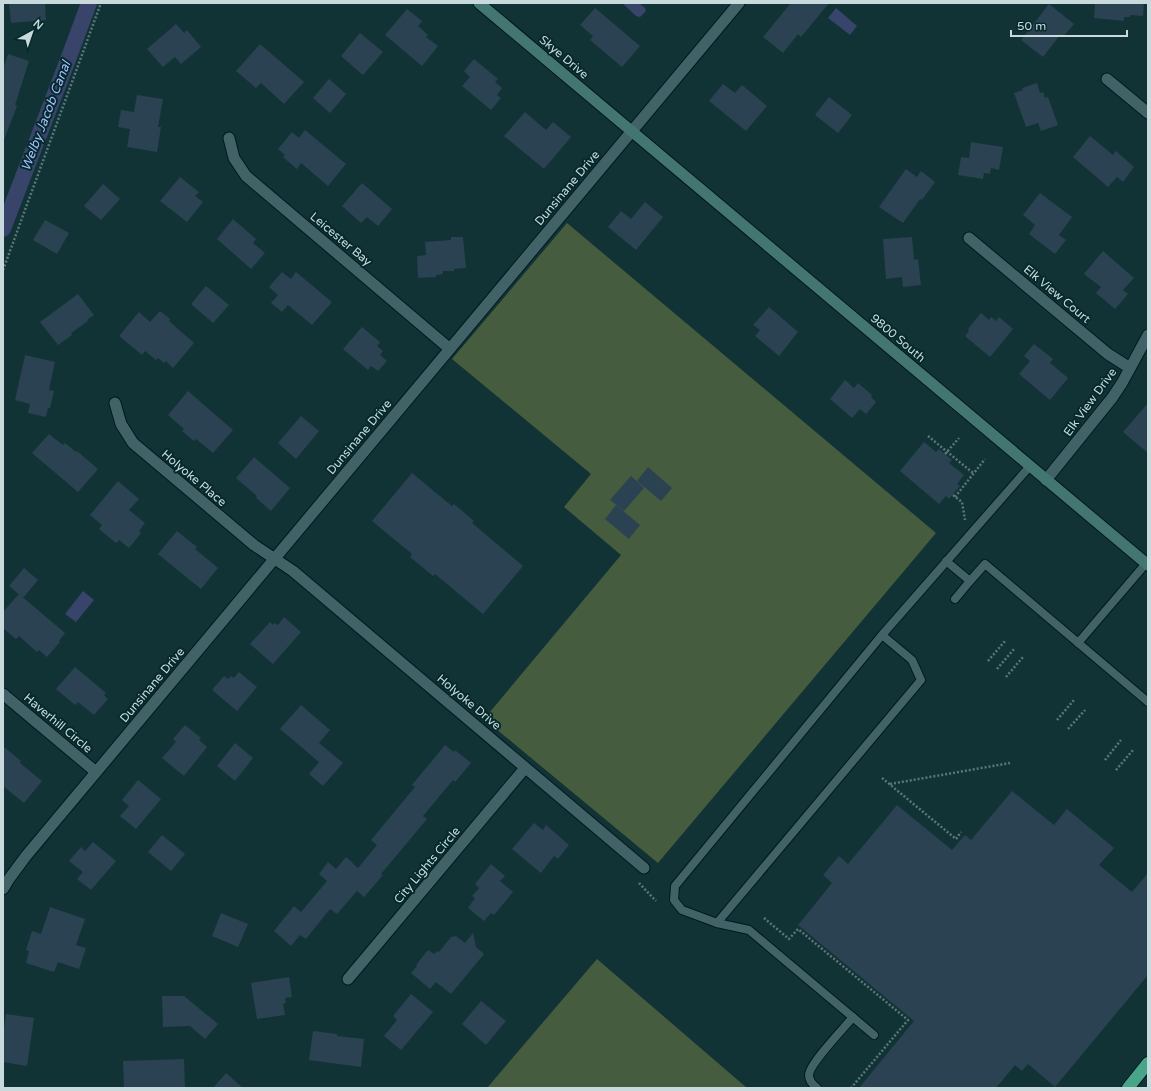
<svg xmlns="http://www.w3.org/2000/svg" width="1151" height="1091" viewBox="0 0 1151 1091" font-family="'Varela Round',sans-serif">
<rect width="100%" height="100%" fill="#113336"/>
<!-- green -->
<g fill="#465c3e">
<polygon points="567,223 936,533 658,863 484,719 621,555 564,507 591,474 452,359"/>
<polygon points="597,959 747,1088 487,1088"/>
</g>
<!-- water -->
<g fill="#38446a">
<polygon points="622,3 639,3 645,8 646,11 640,17 636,16"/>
<polygon points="836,8 857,26 850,35 828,18"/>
<polygon points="83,591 94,600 76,622 65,614"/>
</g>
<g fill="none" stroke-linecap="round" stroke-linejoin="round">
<!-- canal -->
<polyline stroke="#38446a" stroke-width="16" points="3,229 66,65 89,3"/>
</g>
<!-- building -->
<g fill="#2a4251">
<polygon points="19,3 45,3 46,20 11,23 9,4"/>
<polygon points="791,3 829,3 801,37 798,34 783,53 763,37"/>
<polygon points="1095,3 1144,3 1143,16 1130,15 1130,17 1124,17 1124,21 1094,18"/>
<polygon points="1049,4 1074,24 1063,37 1060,35 1043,57 1021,40"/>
<polygon points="595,8 640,46 622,67 590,40 593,36 580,25"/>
<polygon points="407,9 422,21 418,26 428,35 426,37 438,46 422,66 385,35"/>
<polygon points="176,24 184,33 187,30 201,47 181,64 175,57 163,67 147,49"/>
<polygon points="360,33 383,52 363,75 341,56"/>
<polygon points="260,44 304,82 284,104 261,83 256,88 236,71"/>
<polygon points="8,54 29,61 15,105 17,106 4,140 3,69"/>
<polygon points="474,59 498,79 495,82 502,88 497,95 501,98 491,110 462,86 470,77 464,71"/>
<polygon points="329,79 346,94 330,113 313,98"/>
<polygon points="1037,83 1040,93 1043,92 1045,98 1048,97 1058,125 1041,131 1038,123 1026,127 1014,93 1023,90 1022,88"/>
<polygon points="723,84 735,93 742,85 767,106 746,131 709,101"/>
<polygon points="137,95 163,99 158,127 161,127 157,152 127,147 130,129 118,127 121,110 134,112"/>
<polygon points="829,97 852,115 838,133 815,115"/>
<polygon points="525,112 546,130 553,122 571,137 544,169 504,136"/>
<polygon points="305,130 346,164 328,186 301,163 297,169 283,157 285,155 278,149 292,132 299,138"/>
<polygon points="1090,136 1113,155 1116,151 1134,167 1123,182 1117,177 1108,187 1073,157"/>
<polygon points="971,142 1003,147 999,170 991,168 990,174 984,173 983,179 958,175 961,157 969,158"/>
<polygon points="906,169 917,177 921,171 935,182 922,200 920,199 903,223 879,207"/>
<polygon points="180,177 199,192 195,196 203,202 187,222 160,201"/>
<polygon points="362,183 392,209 378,226 367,217 361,223 342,206"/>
<polygon points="103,184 120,199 101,220 84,206"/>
<polygon points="1040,193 1072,217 1059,235 1066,240 1055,254 1029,234 1035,225 1023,215"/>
<polygon points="645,202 663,217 636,250 608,227 621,211 631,219"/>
<polygon points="233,219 256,239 253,243 265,253 251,269 217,239"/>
<polygon points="45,220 69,233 57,254 33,240"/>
<polygon points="451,237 463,237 466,268 454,269 454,271 443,271 443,274 436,275 436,277 418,278 417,256 426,255 425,242 451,240"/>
<polygon points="912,237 914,260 918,259 921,285 903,287 902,277 886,279 883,239"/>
<polygon points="1103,251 1134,278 1123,290 1128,294 1115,309 1096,293 1101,287 1084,274"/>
<polygon points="282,272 291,279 296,272 332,302 312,325 288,305 282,312 271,303 278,295 269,287"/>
<polygon points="206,286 229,305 213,323 191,304"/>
<polygon points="78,294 94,315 87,320 88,321 71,333 72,335 58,345 40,322"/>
<polygon points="769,307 798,332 779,356 755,336 760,330 753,325"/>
<polygon points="160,311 170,319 169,321 194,343 173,368 166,361 164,363 158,358 156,360 145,351 142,355 119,336 139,312 150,322"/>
<polygon points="981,313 989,320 991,317 996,321 999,317 1013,329 990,357 965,336 969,331 968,329"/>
<polygon points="362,327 380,342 377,346 383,351 380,355 387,361 378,371 371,366 368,370 343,349"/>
<polygon points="1034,344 1053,359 1050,363 1068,378 1050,400 1019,374 1030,361 1024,356"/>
<polygon points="25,355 55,362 49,390 54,391 50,408 48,408 46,417 28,413 30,404 15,400"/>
<polygon points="845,380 854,388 858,383 872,395 871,397 876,402 866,414 860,409 852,418 830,399"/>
<polygon points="188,391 233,430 213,453 196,439 194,441 182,431 184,429 168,415"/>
<polygon points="1148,403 1148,453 1123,432"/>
<polygon points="301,416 319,431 296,459 278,443"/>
<polygon points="49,434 63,445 65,443 76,452 77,451 98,469 78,492 32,453"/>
<polygon points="924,442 936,452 939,449 952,460 949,463 964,475 957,484 960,486 949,499 946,496 939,504 900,471"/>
<polygon points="254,457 290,488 271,511 256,498 257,496 236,478"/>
<polygon points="648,467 672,488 661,501 637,481"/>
<polygon points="412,473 452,506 454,504 474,521 472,523 523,566 483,614 435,574 433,576 410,557 412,554 372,521"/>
<polygon points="631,476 644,488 624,511 610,500"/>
<polygon points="118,481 139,499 129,510 145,523 139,531 141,533 129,548 119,540 116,543 99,529 102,525 90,515"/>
<polygon points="616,505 640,525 629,539 605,519"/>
<polygon points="177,531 197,547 195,549 218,568 201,589 158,554"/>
<polygon points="24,568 38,580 23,598 9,586"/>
<polygon points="19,594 65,633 59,641 60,642 47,657 39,650 37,652 19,636 16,639 3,628 3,612"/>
<polygon points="284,617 301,632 273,664 250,644 270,622 273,625 275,623 278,625"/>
<polygon points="75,667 106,693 104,695 108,699 94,715 78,702 75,705 56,689"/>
<polygon points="239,672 257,687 237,711 212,690 224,676 228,679 231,676 234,678"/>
<polygon points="301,705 330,730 319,743 343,763 323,786 309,774 319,762 280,729"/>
<polygon points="185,725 201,738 199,740 207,747 184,776 162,758 176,742 173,739"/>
<polygon points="235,743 253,758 235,781 217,766"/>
<polygon points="445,745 454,752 455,750 471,763 455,782 453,780 423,816 427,819 381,874 383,875 364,897 357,891 337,914 330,909 306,939 300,935 291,946 274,931 294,906 301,912 327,881 319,874 328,862 336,869 346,857 358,868 377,845 371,840 415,787 412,785"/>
<polygon points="3,746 21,761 20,763 42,781 24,803 3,786"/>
<polygon points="138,780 161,799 136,829 120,816 129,806 122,800"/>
<polygon points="1012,791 1054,825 1067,809 1114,848 1099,865 1132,892 1148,873 1148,975 1055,1087 1028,1064 1022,1071 1015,1065 996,1088 859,1088 914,1021 798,925 832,883 823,875 839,856 848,864 897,805 952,850 965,835 971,840"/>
<polygon points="534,823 543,830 546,825 569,845 558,859 554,856 541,873 512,849"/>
<polygon points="162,835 185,854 171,871 148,852"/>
<polygon points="93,842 116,861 91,890 77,879 83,872 69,861 81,847 85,851"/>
<polygon points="491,864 505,876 500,881 513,892 494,915 491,913 484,921 468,908 475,898 472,896 479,888 475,884"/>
<polygon points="50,907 85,919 76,945 86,948 79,969 58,962 54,972 26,963 29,951 26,950 32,931 41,934"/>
<polygon points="221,913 248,924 238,947 212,936"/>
<polygon points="473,933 476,947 484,954 451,994 436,982 430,989 411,973 417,966 416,965 428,950 434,954 437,951 439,952 451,937 456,936 465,943"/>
<polygon points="289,977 292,997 285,998 286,1003 283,1004 285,1015 257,1019 251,983"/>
<polygon points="411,994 433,1012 401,1050 384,1036 397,1020 393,1016"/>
<polygon points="162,996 184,996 218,1024 205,1039 190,1026 163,1027"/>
<polygon points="481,1001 506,1021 486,1045 462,1024"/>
<polygon points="6,1014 34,1018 27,1066 3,1062 3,1035"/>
<polygon points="313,1031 337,1034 337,1036 364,1039 361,1067 309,1060"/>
<polygon points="184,1059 185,1088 124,1088 123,1061"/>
<polygon points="226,1073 243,1088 213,1088"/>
</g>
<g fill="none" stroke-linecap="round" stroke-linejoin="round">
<!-- service casing -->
<g stroke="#02191c" stroke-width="10">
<g id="service">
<polyline points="946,561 970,581 955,599"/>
<polyline points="970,581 985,564 1148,702"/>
<polyline points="1078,643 1148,561"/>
<polyline points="717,923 921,680 912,660 882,635"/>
<polyline points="874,1035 749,930 717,923 682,910 674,900 675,886 882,635 1030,466"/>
<path d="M 817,1088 C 813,1085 809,1080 809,1075 C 809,1064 845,1027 853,1017"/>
</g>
</g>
<!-- minor casing -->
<g stroke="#02191c" stroke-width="13">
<g id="minor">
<polyline points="1107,79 1148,113"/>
<polyline points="229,138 234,158 246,176 450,349"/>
<polyline points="969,238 1108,354 1130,368"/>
<polyline points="115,403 121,424 133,443 254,545 293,571 644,868"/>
<polyline points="1046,480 1112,398 1122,383 1148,335"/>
<polyline points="3,694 96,772"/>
<polyline points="3,889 9,879 26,856 739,3"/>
<polyline points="348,979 525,768"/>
</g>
</g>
<!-- secondary casing -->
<g stroke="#02191c" stroke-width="13">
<polyline id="secondary" points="479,3 1148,565"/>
</g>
<!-- motorway casing -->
<g stroke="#02191c" stroke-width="14">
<polyline id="motorway" points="1128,1088 1148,1063"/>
</g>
<!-- path -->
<g stroke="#5b7779" stroke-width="2.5" stroke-dasharray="2 2" stroke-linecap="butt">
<polyline points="3,270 101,3"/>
<polyline points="928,436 973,473"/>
<polyline points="945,454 959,438"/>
<polyline points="953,495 962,502 965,520"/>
<polyline points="955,497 985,459"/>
<polyline points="988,661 1005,641"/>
<polyline points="997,669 1014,649"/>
<polyline points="1006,677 1023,657"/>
<polyline points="1057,720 1074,700"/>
<polyline points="1068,729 1085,710"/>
<polyline points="1105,760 1121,740"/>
<polyline points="1116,770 1133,750"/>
<polyline points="882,778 956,839 961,832"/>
<polyline points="890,784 1010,763"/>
<polyline points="639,883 656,901"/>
<polyline points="764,918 789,939 798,929 908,1020 851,1088"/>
</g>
<!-- service -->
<use href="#service" stroke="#416266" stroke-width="8"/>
<!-- minor -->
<use href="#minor" stroke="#416266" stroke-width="11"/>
<!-- secondary -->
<use href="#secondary" stroke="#437670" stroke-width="11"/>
<!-- motorway -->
<use href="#motorway" stroke="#49a589" stroke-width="12"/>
</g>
<g text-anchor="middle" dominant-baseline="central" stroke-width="4" stroke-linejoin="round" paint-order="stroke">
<!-- street labels -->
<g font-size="12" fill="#c8dadc" stroke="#06292c">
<text transform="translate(564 57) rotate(40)">Skye Drive</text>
<text transform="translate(567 188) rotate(-50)">Dunsinane Drive</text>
<text transform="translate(341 239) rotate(40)">Leicester Bay</text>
<text transform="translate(1057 294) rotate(40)">Elk View Court</text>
<text transform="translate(898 338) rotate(40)">9800 South</text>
<text transform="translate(1090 402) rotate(-54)">Elk View Drive</text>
<text transform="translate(359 437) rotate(-50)">Dunsinane Drive</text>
<text transform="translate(194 478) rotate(40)">Holyoke Place</text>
<text transform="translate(152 685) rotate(-50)">Dunsinane Drive</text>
<text transform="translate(469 702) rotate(40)">Holyoke Drive</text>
<text transform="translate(58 723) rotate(40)">Haverhill Circle</text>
<text transform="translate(427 865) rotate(-50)">City Lights Circle</text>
</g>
<!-- water labels -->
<g font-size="13" font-style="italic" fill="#a6bdfe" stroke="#06292c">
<text transform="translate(46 116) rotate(-69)">Welby Jacob Canal</text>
</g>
</g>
<!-- border -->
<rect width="1151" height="1091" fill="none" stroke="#c8dadc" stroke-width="8"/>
<!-- north arrow -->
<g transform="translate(32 32) rotate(40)" stroke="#06292c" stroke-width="3" paint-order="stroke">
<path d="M0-3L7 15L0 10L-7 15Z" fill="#c8dadc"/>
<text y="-6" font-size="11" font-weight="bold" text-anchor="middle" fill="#c8dadc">N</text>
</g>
<!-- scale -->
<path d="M1011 30v6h116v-6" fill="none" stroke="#c8dadc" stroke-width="2"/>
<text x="1017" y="30" font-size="12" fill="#c8dadc" stroke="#06292c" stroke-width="3" paint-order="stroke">50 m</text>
</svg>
